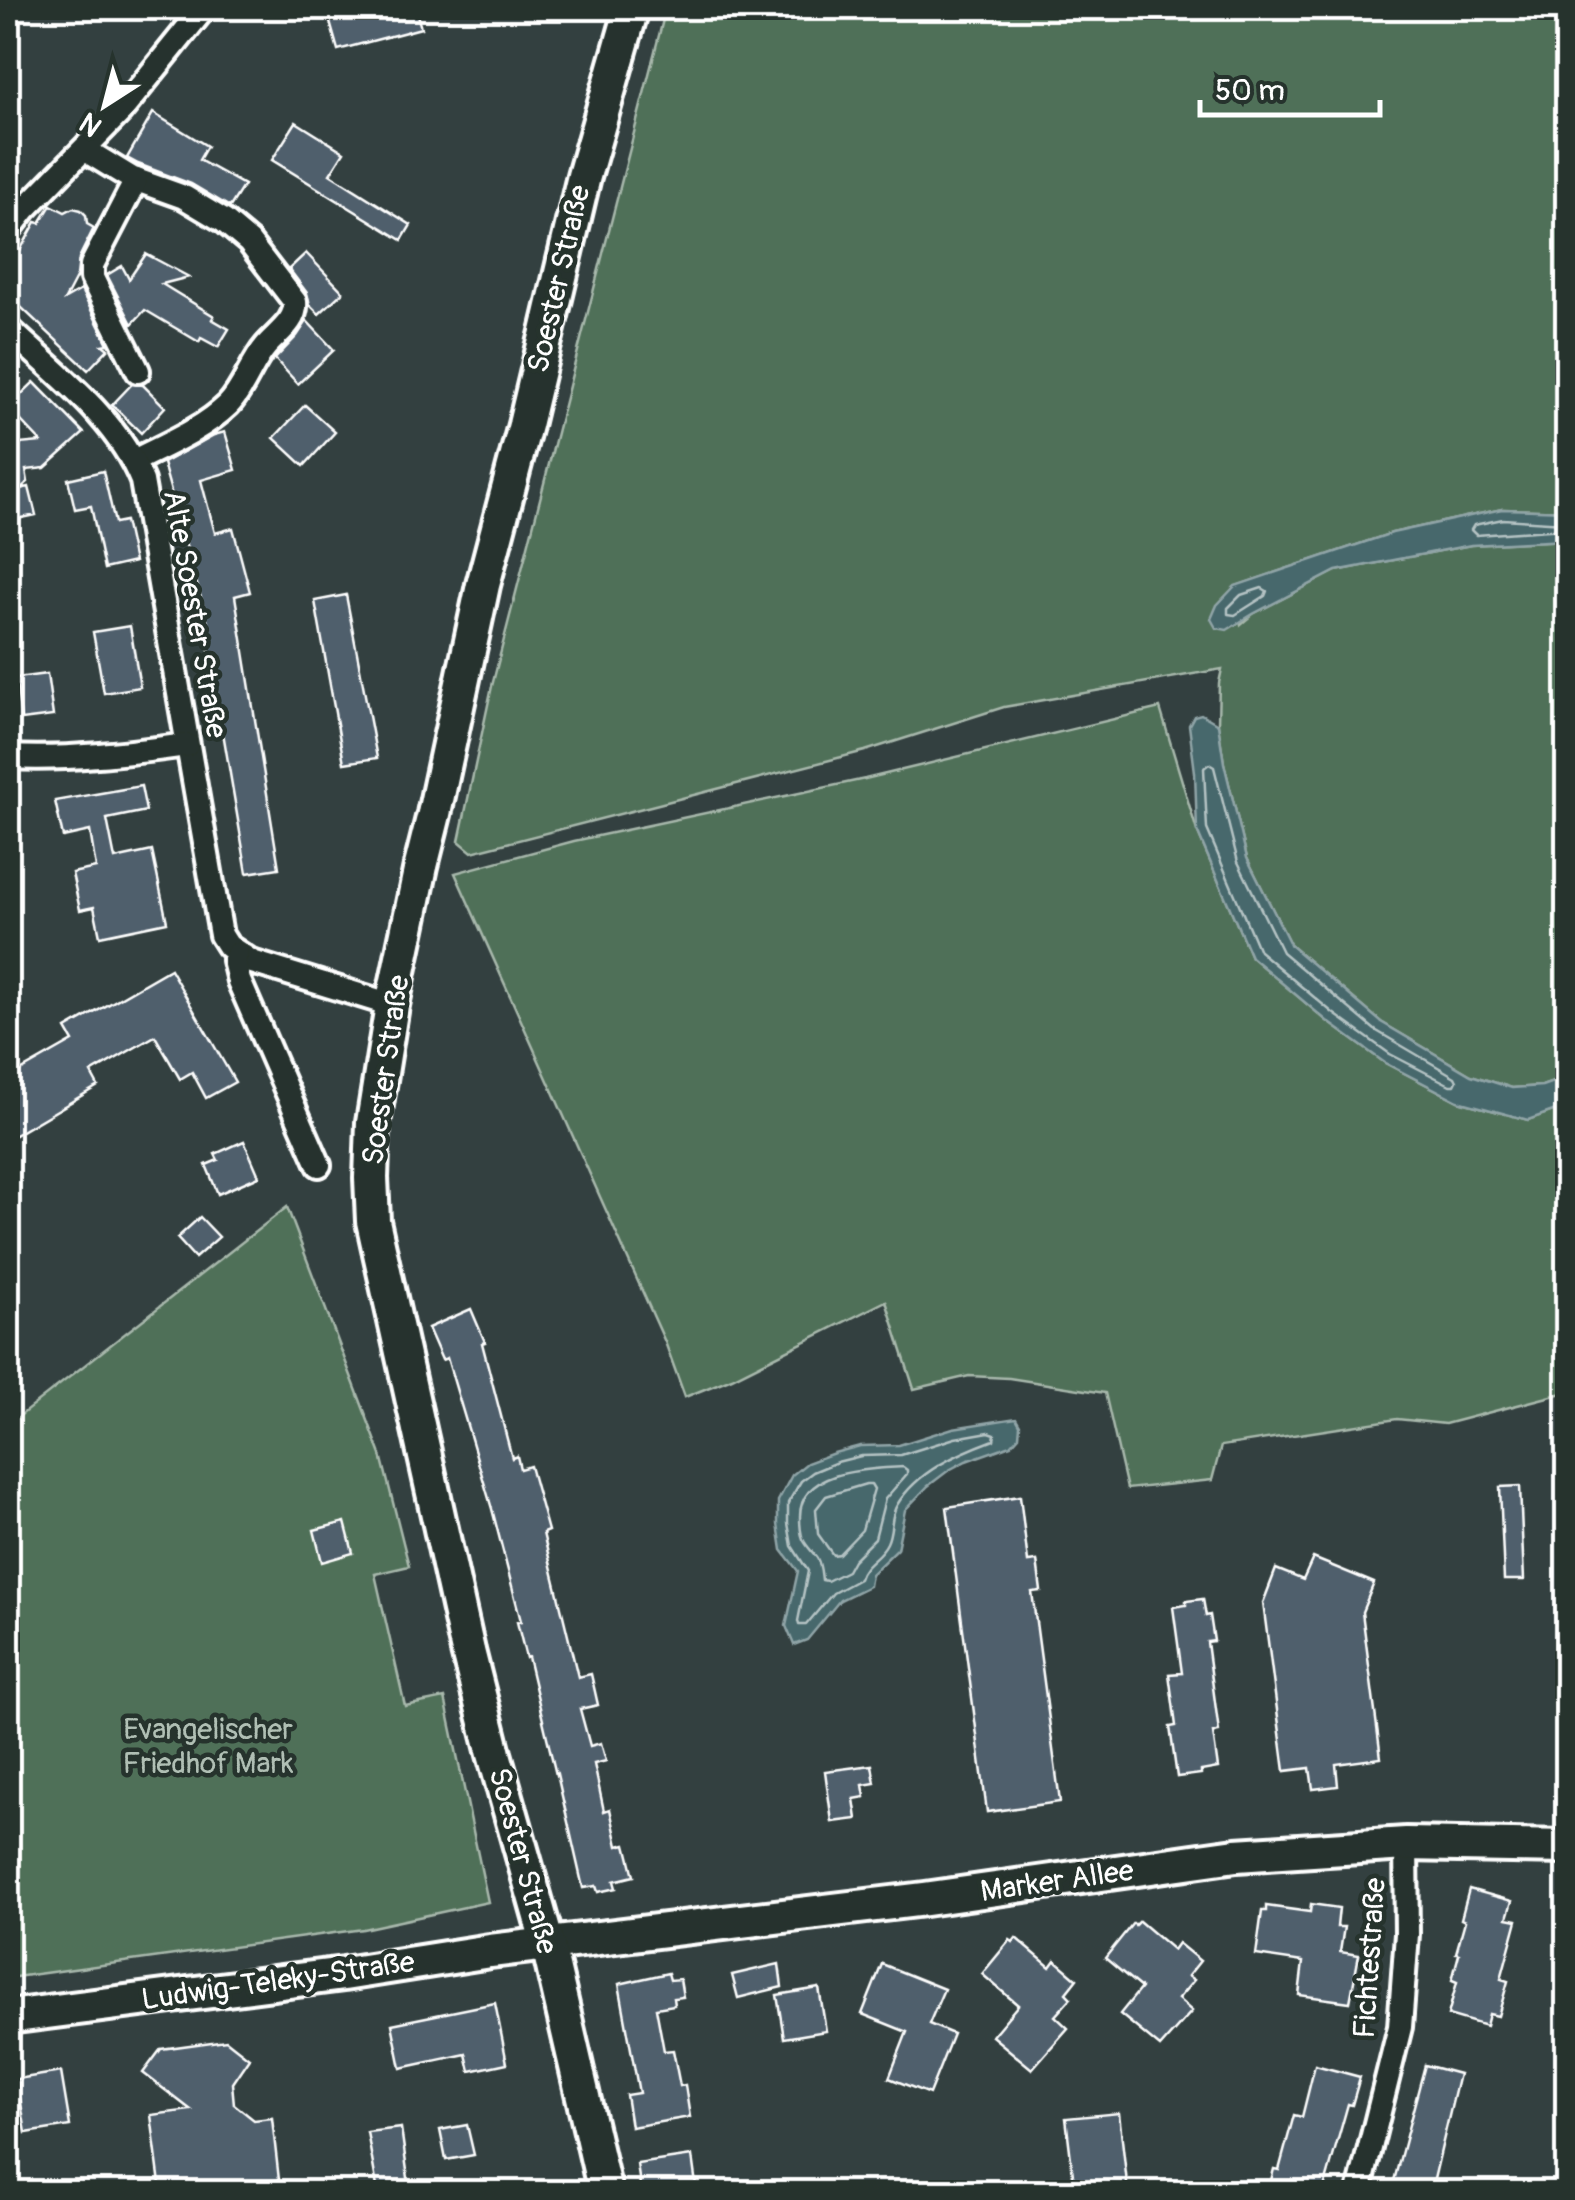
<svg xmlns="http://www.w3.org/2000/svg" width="1575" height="2200" viewBox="0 0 1575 2200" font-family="Pangolin,sans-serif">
<rect width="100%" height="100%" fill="#334040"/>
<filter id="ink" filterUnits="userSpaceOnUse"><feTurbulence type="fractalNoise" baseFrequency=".01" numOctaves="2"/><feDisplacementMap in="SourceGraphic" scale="20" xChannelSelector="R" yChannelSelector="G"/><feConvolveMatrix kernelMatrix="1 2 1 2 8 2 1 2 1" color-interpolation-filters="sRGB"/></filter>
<g filter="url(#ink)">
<!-- green -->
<g fill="#507059" stroke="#a8b8ac" stroke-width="2.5">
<polygon points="666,8 1567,8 1567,511 1502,509 1392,533 1236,586 1241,624 1253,614 1336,571 1471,545 1567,540 1567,1077 1542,1086 1512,1088 1471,1075 1381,1022 1291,946 1247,858 1224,763 1218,724 1219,683 1222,669 1004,707 865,751 472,852 459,841 492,686"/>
<polygon points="1160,708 1197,831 1251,957 1327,1021 1385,1063 1458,1101 1528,1120 1567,1106 1567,1392 1445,1424 1397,1419 1221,1446 1212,1480 1127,1489 1105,1393 1009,1378 969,1376 914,1389 886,1301 732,1378 685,1397 665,1342 455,873 574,841 865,779"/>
<polygon points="287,1207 381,1455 409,1566 375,1574 405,1706 445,1698 488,1902 363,1929 8,1978 8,1425"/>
</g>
<!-- water -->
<g fill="#46686c" stroke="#90a4a7" stroke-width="2.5">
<polygon points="1502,509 1567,511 1567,540 1471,545 1336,571 1253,614 1227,630 1216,628 1211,619 1217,605 1235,586 1392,533"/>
<polygon points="1201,714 1218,724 1224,763 1247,858 1291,946 1381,1022 1471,1075 1512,1088 1542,1086 1567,1077 1567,1106 1528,1120 1458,1101 1385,1063 1327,1021 1251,957 1197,831 1195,772 1189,725 1194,716"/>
<polygon points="1016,1418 1020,1425 1019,1436 1011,1445 966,1461 949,1470 928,1486 905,1510 897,1549 871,1574 869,1586 840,1600 807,1640 794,1645 786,1626 798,1571 782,1550 778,1524 778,1501 792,1475 807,1463 834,1453 860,1446 899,1445 953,1428"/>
</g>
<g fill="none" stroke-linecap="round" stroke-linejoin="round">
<!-- shore -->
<g stroke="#b5c3c4" stroke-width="2.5">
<polyline points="1568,521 1564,523 1503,519 1474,525 1471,530 1476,535 1564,529 1568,531"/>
<polygon points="1262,588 1267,591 1265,596 1235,615 1228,614 1228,608 1241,595"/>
<polygon points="1209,764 1214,767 1238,862 1282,952 1375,1030 1455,1077 1457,1081 1455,1085 1450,1085 1390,1054 1333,1013 1259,951 1207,829 1204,768"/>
<path d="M 989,1432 L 995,1434 L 994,1440 C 959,1453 917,1471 897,1505 C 890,1516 893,1531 887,1543 C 880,1558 864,1562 859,1579 L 833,1593 L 806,1625 L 799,1625 L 798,1621 L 808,1571 L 792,1546 L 788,1523 L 788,1503 L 801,1481 L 813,1472 L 837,1462 L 861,1456 L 901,1455 L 955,1438 Z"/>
<path d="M 903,1467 L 907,1470 L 907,1474 L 885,1499 L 875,1538 L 853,1560 L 847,1571 L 827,1581 L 822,1580 C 821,1573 821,1565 817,1558 C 813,1552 806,1546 803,1539 C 800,1532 800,1523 800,1516 C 800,1469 870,1469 903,1467 Z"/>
<polygon points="866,1484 871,1484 874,1489 862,1530 839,1554 833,1555 818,1534 816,1509 826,1496"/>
</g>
</g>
<!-- building -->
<g fill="#505f6c" stroke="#fff" stroke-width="2.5">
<polygon points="326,8 415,8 421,28 338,50"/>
<polygon points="153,113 207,146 199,160 244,185 230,207 191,184 138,164 127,158"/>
<polygon points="296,122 344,152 330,174 411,225 402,240 272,160"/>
<polygon points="51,205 65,212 73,208 81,210 86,215 87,224 94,228 79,258 77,276 65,299 81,290 108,344 103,345 108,349 88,370 8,295 8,272 36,222 40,223"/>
<polygon points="306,253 343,292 319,314 310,305 307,293 289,269"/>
<polygon points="146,254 189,277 162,284 214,316 212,319 229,329 218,347 201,338 199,342 145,310 132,324 107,275 122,266 129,279"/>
<polygon points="307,321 334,350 298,384 275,359 297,336"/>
<polygon points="34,382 84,433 45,468 26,470 28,482 20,489 29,487 36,515 8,521 8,426 16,425 20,444 41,442 8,407"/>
<polygon points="132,384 143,385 165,407 141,433 112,405"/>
<polygon points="305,405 335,432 304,466 274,438"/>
<polygon points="225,432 236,470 201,480 215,533 233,528 250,592 235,596 279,868 247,873 205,627 209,627 163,463 214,435"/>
<polygon points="103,471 115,523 125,521 134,562 104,569 91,506 75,509 68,479"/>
<polygon points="346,595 377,758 344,763 315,601"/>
<polygon points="130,626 140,687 104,693 93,632"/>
<polygon points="47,674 53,716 21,720 16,678"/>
<polygon points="141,786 146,811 107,819 115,859 152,851 167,922 100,936 94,907 80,910 72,873 96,868 90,831 63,837 55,801"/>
<polygon points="170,969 235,1082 206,1098 192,1072 180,1079 155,1036 91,1073 98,1086 8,1139 8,1078 73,1041 66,1029"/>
<polygon points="244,1141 259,1176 218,1194 206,1165 218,1160 215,1154"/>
<polygon points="200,1217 219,1237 195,1258 177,1238"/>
<polygon points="471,1309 485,1342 482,1343 512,1458 517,1456 520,1469 530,1466 548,1531 543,1533 578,1677 591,1674 598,1705 580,1709 590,1746 601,1743 606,1761 594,1764 604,1811 610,1809 618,1846 626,1844 634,1876 614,1881 616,1888 598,1892 596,1886 583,1888 557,1774 556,1775 528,1657 526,1658 517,1622 521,1621 492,1509 447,1358 442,1360 428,1328"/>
<polygon points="1520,1486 1524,1580 1504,1580 1500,1487"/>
<polygon points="1020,1496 1028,1562 1037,1561 1041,1591 1032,1592 1060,1802 987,1812 947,1507"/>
<polygon points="345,1522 353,1553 322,1562 314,1530"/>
<polygon points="1313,1558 1374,1583 1362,1612 1381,1758 1336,1764 1338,1786 1313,1789 1310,1768 1285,1771 1263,1603 1276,1569 1303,1580"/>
<polygon points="1203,1599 1206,1616 1210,1615 1214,1641 1207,1642 1219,1732 1213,1733 1218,1768 1201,1771 1201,1774 1177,1777 1170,1727 1176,1726 1169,1674 1182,1673 1173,1607 1186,1605 1186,1601"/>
<polygon points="872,1765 875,1783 863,1785 865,1797 854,1799 857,1819 832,1822 825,1771"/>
<polygon points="1469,1889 1512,1901 1507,1918 1517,1920 1501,1979 1508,1981 1498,2016 1489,2014 1486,2026 1448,2015 1457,1982 1452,1980 1459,1954 1456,1953 1465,1921 1461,1919"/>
<polygon points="1311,1904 1339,1908 1337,1927 1344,1927 1340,1952 1359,1955 1350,2002 1299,1995 1303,1962 1256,1955 1262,1911 1266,1911 1266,1906 1310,1912"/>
<polygon points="1139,1921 1173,1950 1178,1943 1200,1961 1188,1976 1194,1980 1178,1999 1192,2011 1160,2047 1120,2014 1141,1988 1105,1958 1133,1923 1135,1925"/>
<polygon points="1016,1938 1050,1967 1055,1960 1077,1979 1066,1993 1071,1998 1055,2016 1068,2028 1032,2069 992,2036 1018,2005 982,1974 1010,1940 1013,1942"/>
<polygon points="779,1964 782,1987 738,1998 732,1975"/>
<polygon points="882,1964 944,1989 929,2024 953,2034 929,2094 889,2078 907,2032 862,2014"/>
<polygon points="668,1973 670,1980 680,1979 683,1997 673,1998 674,2005 656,2008 664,2051 673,2050 680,2086 685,2085 690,2117 631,2127 626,2095 639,2093 619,1984"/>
<polygon points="819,1988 826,2031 784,2038 777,1995"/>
<polygon points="495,2003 507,2063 470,2071 466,2054 401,2068 392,2024"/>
<polygon points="226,2040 249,2058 232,2083 234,2104 254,2120 272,2118 279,2180 264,2182 266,2192 161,2192 151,2115 191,2110 143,2073 161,2049"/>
<polygon points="1315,2065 1360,2077 1352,2105 1348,2104 1323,2192 1268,2192 1274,2169 1279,2170 1294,2115 1302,2117"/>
<polygon points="1425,2065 1459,2074 1431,2192 1391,2192"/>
<polygon points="61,2072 70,2126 26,2133 17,2079"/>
<polygon points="1119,2113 1128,2192 1075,2192 1066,2118"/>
<polygon points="467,2125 474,2155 446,2160 440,2130"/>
<polygon points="401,2128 410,2192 378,2192 367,2132"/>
<polygon points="692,2156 697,2192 641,2192 637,2164"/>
</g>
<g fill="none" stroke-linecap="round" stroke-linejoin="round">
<!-- street casing -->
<g stroke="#fff" stroke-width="30">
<g id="street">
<path d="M 85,150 L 131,178 L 184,197 L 224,221 L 249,242 L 295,302 C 297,321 277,333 266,346 C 251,363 244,389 228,405 C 202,430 165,445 134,461"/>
<polyline points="136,180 92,265 92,278 138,371"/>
<polyline points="8,231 25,209 120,112 204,8"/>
<path d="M 8,328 C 56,374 117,418 142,481 L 221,935 L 228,946 L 252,962 L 392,1005"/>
<path d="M 8,757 C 68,760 127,753 187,745"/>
<polyline points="237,954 234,960 239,981 319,1165"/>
<polyline points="1359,2192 1400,2027 1407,1934 1406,1844"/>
</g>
</g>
<!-- secondary casing -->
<g stroke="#fff" stroke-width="40">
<g id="secondary">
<polyline points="8,2017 344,1974 490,1951 925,1899 1236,1855 1406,1844 1568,1847"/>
<polyline points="605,2192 548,1945 494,1754 468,1651 373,1221 371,1178 373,1123 392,1005 421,866 434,814 483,585 525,425 584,176 632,8"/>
</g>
</g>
<!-- street -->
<use href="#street" stroke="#26332d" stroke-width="22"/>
<!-- secondary -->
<use href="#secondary" stroke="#26332d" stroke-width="32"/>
</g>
</g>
<g text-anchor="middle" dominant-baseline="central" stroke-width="9" stroke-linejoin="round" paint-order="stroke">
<!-- street labels -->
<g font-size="30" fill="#fff" stroke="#26332d">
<text transform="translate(559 279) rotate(-77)">Soester Straße</text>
<text transform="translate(195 614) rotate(80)">Alte Soester Straße</text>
<text transform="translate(386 1070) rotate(-82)">Soester Straße</text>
<text transform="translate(523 1861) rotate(75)">Soester Straße</text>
<text transform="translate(1057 1881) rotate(-8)">Marker Allee</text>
<text transform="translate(1370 1958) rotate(-86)">Fichtestraße</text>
<text transform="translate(278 1981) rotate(-8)">Ludwig-Teleky-Straße</text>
</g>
<!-- park labels -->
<g font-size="30" fill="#b0bfb4" stroke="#26332d">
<text x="208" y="1729">Evangelischer<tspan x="208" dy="34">Friedhof Mark</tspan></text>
</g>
</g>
<!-- margin -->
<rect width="1575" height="2200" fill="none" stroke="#26332d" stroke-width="40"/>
<rect x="20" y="20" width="1535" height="2160" fill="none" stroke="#fff" stroke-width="4" filter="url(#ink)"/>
<!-- north arrow -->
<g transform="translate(105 105) rotate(216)" stroke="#26332d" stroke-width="8" paint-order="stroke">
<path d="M0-8L18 38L0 25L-18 38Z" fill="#ffffff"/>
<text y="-15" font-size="28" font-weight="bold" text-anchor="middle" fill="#ffffff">N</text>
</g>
<!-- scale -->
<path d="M1200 100v15h180v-15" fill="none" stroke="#ffffff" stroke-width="5"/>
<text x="1215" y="100" font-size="30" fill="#ffffff" stroke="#26332d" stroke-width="8" paint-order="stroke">50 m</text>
</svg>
